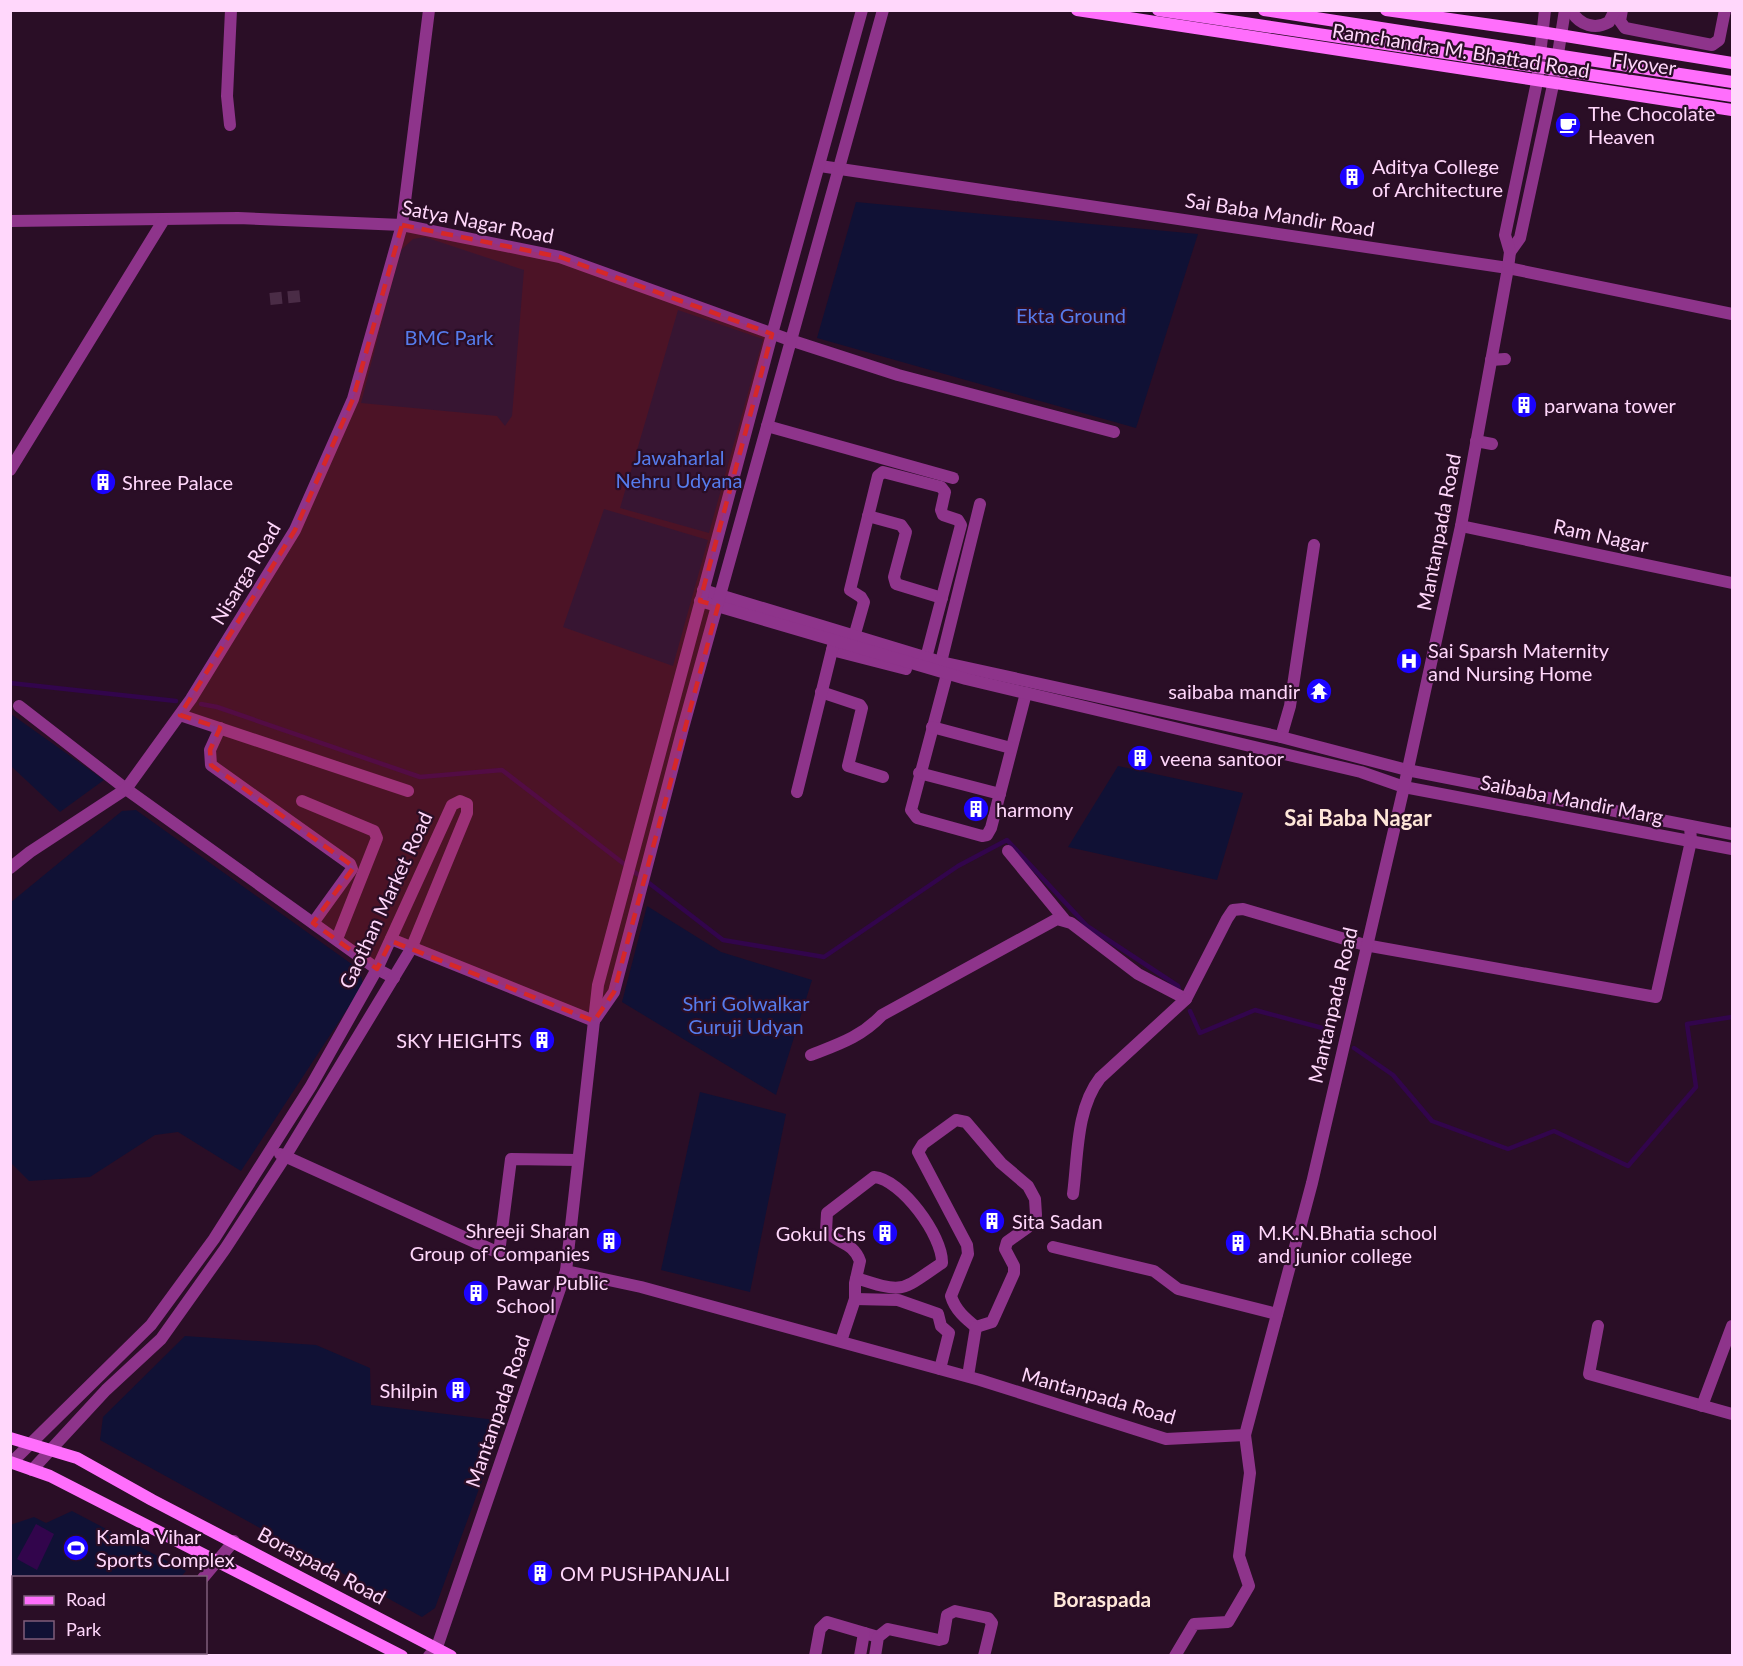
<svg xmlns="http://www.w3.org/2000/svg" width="1743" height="1666" viewBox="0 0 1743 1666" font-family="Lato,sans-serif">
<rect width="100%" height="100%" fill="#2a0e26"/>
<!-- green -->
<g fill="#101135">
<polygon points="856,202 1198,234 1136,428 817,338"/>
<polygon points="425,237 524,270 512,416 505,426 497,416 361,403 400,251 413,239"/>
<polygon points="678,310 763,339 709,533 620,508"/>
<polygon points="604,509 708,540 673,666 563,627"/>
<polygon points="10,714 11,714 104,780 60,812 11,766"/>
<polygon points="1118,766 1243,793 1217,880 1068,847"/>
<polygon points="136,810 360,970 363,985 241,1171 178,1132 155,1135 90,1177 29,1181 11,1163 10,903 122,811"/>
<polygon points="647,906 721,952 812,980 776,1095 622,1002"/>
<polygon points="700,1092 786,1114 750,1292 661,1270"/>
<polygon points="185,1336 316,1345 370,1368 371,1405 504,1421 435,1608 422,1617 100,1440 103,1417"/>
<polygon points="72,1511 186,1571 180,1578 14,1578 13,1603 10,1601 10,1525 34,1517 46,1523"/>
<polygon points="10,1605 13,1606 14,1652 99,1652 101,1655 11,1655"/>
</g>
<!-- water -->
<polygon fill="#32054c" points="36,1524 54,1534 37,1570 17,1559"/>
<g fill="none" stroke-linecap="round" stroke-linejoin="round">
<!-- stream -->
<g stroke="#32054c" stroke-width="4.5">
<polyline points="10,683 176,701"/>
<polyline points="201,704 217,707 420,777 502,770 723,940 824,957 958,866 1007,840 1087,926 1178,986 1179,990"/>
<polyline points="1190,1011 1200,1033 1255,1010 1326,1029 1333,1033"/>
<polyline points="1354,1048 1393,1075 1432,1121 1508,1149 1554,1131 1628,1166 1696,1087 1687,1024 1732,1017"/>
</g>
<!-- minor-tunnel -->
<polyline stroke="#4a2c46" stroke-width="12" stroke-dasharray="12 6" stroke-linecap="butt" points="270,299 301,296"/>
<!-- minor -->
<g stroke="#8e348b" stroke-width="12">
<polyline points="1622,10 1620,21 1625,28 1712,45 1719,40 1725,10"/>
<path d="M 1572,12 C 1580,25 1595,30 1609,22 L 1615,10"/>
<polyline points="230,125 227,96 231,10"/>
<polyline points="820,166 1508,268 1732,314"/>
<polyline points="790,340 898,375 1114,432"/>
<polyline points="1491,360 1505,359"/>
<polyline points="767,426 953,478"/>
<polyline points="1476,441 1492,444"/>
<polyline points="868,516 901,525 906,532 894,577 896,584 942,598"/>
<polyline points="1461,526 1732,583"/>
<polyline points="854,637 864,602 861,597 850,590 878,476 883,472 941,487 945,492 941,510 943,515 958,520 961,525 926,658"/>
<polyline points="832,650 906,669"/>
<polyline points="941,662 980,504"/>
<polyline points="947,674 911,810 917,818 982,836 987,835 991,828 1026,693"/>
<polyline points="821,692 860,705 862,708 848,766 883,777"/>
<polyline points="19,706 126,789 377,969 394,978"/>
<polyline points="180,715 408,791"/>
<polyline points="932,727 1011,748"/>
<polyline points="220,728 210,750 211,765 350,864 352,869 313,923"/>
<polyline points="1281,737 1290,706 1314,545"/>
<polyline points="919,773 1000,794"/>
<polyline points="797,792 834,642"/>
<polyline points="302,801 374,831 377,838 337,939"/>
<polyline points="1008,851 1064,919"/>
<polyline points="10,868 30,852 126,789 191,699 295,530 353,399 402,225 429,10"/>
<polyline points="391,939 594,1021"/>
<path d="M 811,1055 C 839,1044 861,1037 882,1015 L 1057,919 L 1071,923 L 1138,974 L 1186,999 L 1227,919 L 1233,910 L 1243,909 L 1365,945 L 1656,997 L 1691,841 L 1690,826"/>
<path d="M 956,1120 L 966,1122 L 1001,1163 L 1028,1186 L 1035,1199 L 1036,1215 L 1028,1227 L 1007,1242 L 1005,1249 L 1014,1266 L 1014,1273 L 992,1322 L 976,1327 C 966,1319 955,1310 951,1296 L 968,1254 L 967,1245 L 918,1152 L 923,1144 Z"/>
<polyline points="280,1154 499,1253 511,1159 578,1160"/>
<path d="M 1073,1194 C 1078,1156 1076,1109 1100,1078 L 1186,999"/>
<polyline points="1053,1247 1154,1271 1178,1289 1277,1314"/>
<polyline points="855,1299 898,1300 938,1314 941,1326 949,1333 940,1369"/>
<polyline points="1598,1326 1589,1374 1732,1414"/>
<path d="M 841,1341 L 855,1299 L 855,1283 L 860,1261 C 853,1242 838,1244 826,1231 L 827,1213 L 874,1177 C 901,1179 943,1236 942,1263 C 900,1291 906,1294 856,1278"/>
<polyline points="968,1376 976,1327"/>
<polyline points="1702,1406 1732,1326"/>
<polyline points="12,1462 151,1325 214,1239 311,1086 377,969 452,805 460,801 467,804 467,813 411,949 285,1157 225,1249 161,1339 106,1390 32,1470"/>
<polyline points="203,1578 234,1541"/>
<polyline points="138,1656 140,1652"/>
<polyline points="815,1656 820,1629 827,1622 878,1637"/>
<polyline points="860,1656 864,1633"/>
<polyline points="875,1656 878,1637 888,1629 939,1640 943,1639 947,1615 955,1611 988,1618 992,1623 984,1656"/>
<polyline points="1175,1656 1194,1624 1228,1622 1249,1586 1239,1556 1250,1473 1245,1435"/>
</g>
<!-- tertiary -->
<g stroke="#8e348b" stroke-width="12">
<polyline points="10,221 238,218 402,225 560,257 790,340"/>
<polyline points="1510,252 1520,238 1553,85 1565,10"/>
<polyline points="10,470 163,221"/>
<polyline points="703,590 941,662 1281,737 1407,770 1732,834"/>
<polyline points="700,601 966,679 1361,772 1404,787 1732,849"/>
<polyline points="596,1018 614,992 683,728 883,10"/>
<polyline points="566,1271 598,985 772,334 862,10"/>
<polyline points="429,1656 437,1647 566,1271 641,1287 980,1380 1166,1439 1245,1435 1312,1183 1404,787 1461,526 1508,268 1510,252 1505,235 1537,82 1545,10"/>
</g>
<!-- secondary -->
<g stroke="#ff6efc" stroke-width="12">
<polyline points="1077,10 1732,110"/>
<polyline points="1386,10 1541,32 1732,63"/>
<polyline points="10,1438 77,1458 152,1500 451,1656"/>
<polyline points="10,1462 50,1476 402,1656"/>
</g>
<!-- secondary-bridge -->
<g stroke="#ff6efc" stroke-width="12">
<polyline points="1158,10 1732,96"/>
<polyline points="1264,10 1732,82"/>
</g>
</g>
<!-- marked area -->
<path fill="#d62828" fill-opacity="0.2" stroke="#d62828" stroke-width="4.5" stroke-dasharray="12 8" stroke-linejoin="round" d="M 402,225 L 560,257 L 772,334 L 700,601 L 718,606 L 614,992 L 594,1021 L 391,941 L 377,969 L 313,923 L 354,867 L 211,765 L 210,750 L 220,728 L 180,715 L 295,530 L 353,399 Z"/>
<!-- icons -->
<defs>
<g id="cafe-disc" transform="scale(1.35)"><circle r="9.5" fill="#1b03ff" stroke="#2a0e26"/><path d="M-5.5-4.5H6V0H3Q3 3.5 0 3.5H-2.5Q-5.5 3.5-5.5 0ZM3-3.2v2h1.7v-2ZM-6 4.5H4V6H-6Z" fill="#fff"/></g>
<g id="building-disc" transform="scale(1.35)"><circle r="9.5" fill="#1b03ff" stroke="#2a0e26"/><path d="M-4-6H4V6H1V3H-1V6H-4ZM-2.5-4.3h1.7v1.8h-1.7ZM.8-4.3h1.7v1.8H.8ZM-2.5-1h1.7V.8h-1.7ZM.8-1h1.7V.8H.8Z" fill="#fff"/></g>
<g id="hospital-disc" transform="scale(1.35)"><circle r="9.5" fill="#1b03ff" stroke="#2a0e26"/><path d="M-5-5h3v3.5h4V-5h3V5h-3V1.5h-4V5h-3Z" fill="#fff"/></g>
<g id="temple-disc" transform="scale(1.35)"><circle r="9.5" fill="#1b03ff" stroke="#2a0e26"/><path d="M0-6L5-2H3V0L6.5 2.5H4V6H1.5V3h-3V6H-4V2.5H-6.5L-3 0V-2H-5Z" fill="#fff"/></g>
<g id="stadium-disc" transform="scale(1.35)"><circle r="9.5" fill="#1b03ff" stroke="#2a0e26"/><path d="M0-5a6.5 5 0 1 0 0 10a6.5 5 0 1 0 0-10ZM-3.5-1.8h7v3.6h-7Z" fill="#fff"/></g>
</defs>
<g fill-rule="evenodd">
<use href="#cafe-disc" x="1568" y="125"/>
<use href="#building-disc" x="1352" y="177"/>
<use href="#building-disc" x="1524" y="405"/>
<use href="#building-disc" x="103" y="482"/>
<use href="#hospital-disc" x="1409" y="661"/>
<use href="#temple-disc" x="1319" y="691"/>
<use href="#building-disc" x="1140" y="758"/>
<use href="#building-disc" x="976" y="809"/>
<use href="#building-disc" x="542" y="1040"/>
<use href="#building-disc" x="992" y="1221"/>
<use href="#building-disc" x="885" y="1233"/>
<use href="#building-disc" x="609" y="1241"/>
<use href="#building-disc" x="1238" y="1243"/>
<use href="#building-disc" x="476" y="1293"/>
<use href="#building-disc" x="458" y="1390"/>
<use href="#stadium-disc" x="76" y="1548"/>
<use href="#building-disc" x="540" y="1573"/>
</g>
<g text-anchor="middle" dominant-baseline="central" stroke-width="4.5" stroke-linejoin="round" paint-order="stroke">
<!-- street labels -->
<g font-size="20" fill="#ffd7fb" stroke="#2a0e26">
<text transform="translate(1461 50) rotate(9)">Ramchandra M. Bhattad Road</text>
<text transform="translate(1644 63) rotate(8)">Flyover</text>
<text transform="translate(1280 214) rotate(9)">Sai Baba Mandir Road</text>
<text transform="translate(478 221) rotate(11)">Satya Nagar Road</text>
<text transform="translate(1438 532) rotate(-79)">Mantanpada Road</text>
<text transform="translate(1601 535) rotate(12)">Ram Nagar</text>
<text transform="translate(245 573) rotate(-59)">Nisarga Road</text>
<text transform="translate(1572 799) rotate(11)">Saibaba Mandir Marg</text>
<text transform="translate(385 900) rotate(-65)">Gaothan Market Road</text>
<text transform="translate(1332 1005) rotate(-77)">Mantanpada Road</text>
<text transform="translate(1099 1395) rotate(16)">Mantanpada Road</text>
<text transform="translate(497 1411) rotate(-71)">Mantanpada Road</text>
<text transform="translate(322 1565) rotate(28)">Boraspada Road</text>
</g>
<!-- poi labels -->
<g font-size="20" fill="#ffd7fb" stroke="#2a0e26" text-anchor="start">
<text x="1588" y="113">The Chocolate<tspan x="1588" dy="23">Heaven</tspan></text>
<text x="1372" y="166">Aditya College<tspan x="1372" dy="23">of Architecture</tspan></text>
<text x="1544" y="405">parwana tower</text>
<text x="122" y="482">Shree Palace</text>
<text x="1428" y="650">Sai Sparsh Maternity<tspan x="1428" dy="23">and Nursing Home</tspan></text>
<text x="1300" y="691" text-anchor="end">saibaba mandir</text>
<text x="1160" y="758">veena santoor</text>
<text x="996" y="809">harmony</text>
<text x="522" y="1040" text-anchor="end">SKY HEIGHTS</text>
<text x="1012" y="1221">Sita Sadan</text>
<text x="590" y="1230" text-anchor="end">Shreeji Sharan<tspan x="590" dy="23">Group of Companies</tspan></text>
<text x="1258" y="1232">M.K.N.Bhatia school<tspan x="1258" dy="23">and junior college</tspan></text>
<text x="866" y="1233" text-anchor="end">Gokul Chs</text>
<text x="496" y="1282">Pawar Public<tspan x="496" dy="23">School</tspan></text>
<text x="438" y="1390" text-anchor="end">Shilpin</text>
<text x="96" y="1536">Kamla Vihar<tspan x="96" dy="23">Sports Complex</tspan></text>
<text x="560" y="1573">OM PUSHPANJALI</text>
</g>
<!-- park labels -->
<g font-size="20" fill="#567cec" stroke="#2a0e26">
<text x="1071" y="315">Ekta Ground</text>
<text x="449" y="337">BMC Park</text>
<text x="679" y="457">Jawaharlal<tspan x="679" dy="23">Nehru Udyana</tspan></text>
<text x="746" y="1003">Shri Golwalkar<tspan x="746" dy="23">Guruji Udyan</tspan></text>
</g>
<!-- neighbourhood labels -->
<g font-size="21" font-weight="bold" fill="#ffe7d9" stroke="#2a0e26">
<text x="1102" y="1598">Boraspada</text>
</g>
<!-- quarter labels -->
<g font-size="22" font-weight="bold" fill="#ffe7d9" stroke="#2a0e26">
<text x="1358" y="817">Sai Baba Nagar</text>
</g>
</g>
<!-- border -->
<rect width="1743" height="1666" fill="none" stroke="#ffd7fb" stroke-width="24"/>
<!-- legend -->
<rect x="12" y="1576" width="195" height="78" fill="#2a0e26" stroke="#7f5e7b" stroke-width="1.5"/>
<rect x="24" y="1596" width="30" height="9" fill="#ff6efc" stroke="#7f5e7b" stroke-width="1.5"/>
<text x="66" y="1606" font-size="18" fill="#ffd7fb">Road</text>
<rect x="24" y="1621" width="30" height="18" fill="#101135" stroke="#7f5e7b" stroke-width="1.5"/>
<text x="66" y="1636" font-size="18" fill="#ffd7fb">Park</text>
</svg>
